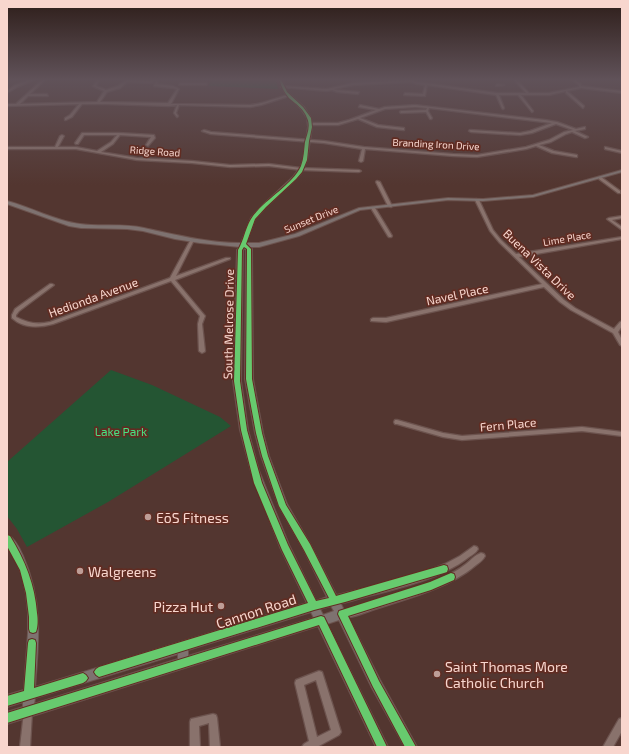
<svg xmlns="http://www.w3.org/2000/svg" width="629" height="754" viewBox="0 0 629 754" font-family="'Exo 2',sans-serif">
<rect width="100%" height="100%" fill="#533630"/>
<!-- green -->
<g fill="#245533">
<polygon points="211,79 276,79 278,89 209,86"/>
<polygon points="111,370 152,385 220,417 231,426 108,502 27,547 17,529 7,516 7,462"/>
</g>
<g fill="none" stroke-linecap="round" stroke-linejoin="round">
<!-- minor casing -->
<g stroke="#6c534e" stroke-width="2.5">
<g id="minor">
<polygon points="32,79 36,79 17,87 7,93 7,91 15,85"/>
<path d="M 43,79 L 46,79 L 30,94 L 47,94 L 48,96 L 28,96 L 20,104 L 97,102 L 104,91 L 93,86 L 98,79 L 100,79 L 96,86 L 106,90 L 118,86 L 126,80 L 151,81 L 154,79 L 156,80 L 152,83 L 127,82 L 120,88 L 107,92 L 100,102 L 168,103 L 177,89 L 173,88 L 154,86 L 156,81 L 157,80 L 158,81 L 157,84 L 173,86 L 179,89 L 171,104 L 250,105 C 263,104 275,98 288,95 L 289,96 L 261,105 L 250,107 L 179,105 L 176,113 L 178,116 L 177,117 L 174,113 L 177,105 L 169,106 L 107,104 L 82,104 L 72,117 L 66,120 L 65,120 L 65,118 L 70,115 L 79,104 L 7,106 L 7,104 L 16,104 Z"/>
<polygon points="410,79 412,79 413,81 418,82 497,93 526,93 515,81 516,79 529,93 549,93 579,87 579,85 571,79 574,79 581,84 581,86 622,91 622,93 581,88 567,91 584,106 583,108 566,93 566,91 549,95 521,95 533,111 532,112 518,95 499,95 504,108 503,109 502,108 496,95 427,85 425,96 404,95 405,93 423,94 425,85 417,84 411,82 353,85 334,89 337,90 359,92 358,94 337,92 332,90 327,91 281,87 282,86 327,89 353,83 410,80"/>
<polygon points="180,83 206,83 207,84 206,85 179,85"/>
<polygon points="497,84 504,85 496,86"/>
<polygon points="360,105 379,109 385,107 415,105 545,120 557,122 576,129 585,127 585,129 575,131 588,137 585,138 572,132 566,134 551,142 539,145 554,151 577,155 577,157 576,157 552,153 536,146 526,149 477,157 453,156 365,149 363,161 361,162 359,161 362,149 324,143 211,134 202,131 204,130 211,132 324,141 364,147 453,154 477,155 526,147 549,140 564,132 573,130 556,124 532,133 520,135 471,132 469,131 470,130 520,133 530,131 552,123 429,108 428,111 432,118 431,119 430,119 426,112 401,113 400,112 401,111 426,110 427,108 415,107 385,109 360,118 378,125 404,128 404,130 403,130 377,127 358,119 338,125 310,125 309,124 310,123 338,123 349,120 376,110 359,107"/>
<polygon points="82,133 119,133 154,135 155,138 148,146 146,145 151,137 120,135 113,144 101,152 137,158 192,161 230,165 269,164 301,168 359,170 361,171 359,172 301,170 269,166 230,167 192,163 137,160 76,149 7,149 7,147 55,147 60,136 62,135 64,136 58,147 76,147 97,151 111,142 117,135 84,135 78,144 76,144 75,143"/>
<polygon points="605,147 622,151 622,153 605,149"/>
<polygon points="599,177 601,177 620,191 620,193 618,193 599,179"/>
<polygon points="377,181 380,182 392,206 391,207 388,206 376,182"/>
<polygon points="476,199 479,200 493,230 501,240 516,254 622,237 622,239 519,257 564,300 575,308 614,329 620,322 622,321 622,326 618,332 622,340 622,346 620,345 613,333 571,310 560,302 544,287 386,322 371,321 371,319 373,318 386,318 542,284 499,242 490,231 475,200"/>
<polygon points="372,207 375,208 392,236 391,237 389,237 388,236 371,208"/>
<polygon points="622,216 622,218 612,220 622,227 622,230 607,219 609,218"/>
<path d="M 191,239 L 193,239 L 194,240 L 176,276 L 226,258 L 230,258 L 230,259 L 175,280 L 205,316 L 202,324 L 205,351 L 204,352 L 202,353 L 199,351 L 198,324 L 200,316 L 171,281 L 53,324 C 38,328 23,328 12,318 L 12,315 L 15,309 L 50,284 L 52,284 L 54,285 L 19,311 L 16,315 L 16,317 C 28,323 37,325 50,322 L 170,278 Z"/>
<polygon points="395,420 397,420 443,433 462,436 582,427 622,432 622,436 582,431 462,440 443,437 397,424 395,424 394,422"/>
<path d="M 474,546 L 477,547 L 478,549 C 476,553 472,555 469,557 C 443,578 396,589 364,597 C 356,599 339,606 331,603 L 330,600 L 331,597 L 334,596 L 395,581 L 430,570 L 445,564 L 460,556 Z"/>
<path d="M 481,553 L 484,554 L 485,556 C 483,560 480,562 476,565 C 451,587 407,599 375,609 C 366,612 348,620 339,617 L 338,614 L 339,611 C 344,609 349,610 354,608 C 382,599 410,592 437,580 C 447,576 457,571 466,564 C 471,560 475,555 481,553 Z"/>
<path d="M 319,671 L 322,672 L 323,675 L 341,732 L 339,735 L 317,747 L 302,747 L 304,744 L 309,741 L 295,683 L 296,680 ZM 316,680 L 331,730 L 317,737 L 304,685 Z"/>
<polygon points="28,708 31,709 32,712 30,747 20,747 24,712 25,709"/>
<polygon points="213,714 216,715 217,718 220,747 210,747 209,723 199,726 200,747 190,747 190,722 191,719"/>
<polygon points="622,718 622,731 613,747 603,747 619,719"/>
</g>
</g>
<!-- major casing -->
<g stroke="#6c534e" stroke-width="2">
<path id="major" d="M 278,79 L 282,79 L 287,92 L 304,107 L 311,118 L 312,127 L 307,160 L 302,172 L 296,179 L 266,207 L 255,219 L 246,243 L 259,243 L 295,234 L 359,208 L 448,198 L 483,199 L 533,195 L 622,170 L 622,172 L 533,197 L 483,201 L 448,200 L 360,210 L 299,236 L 259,247 L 249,247 L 252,249 L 253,379 L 263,433 L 269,456 L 287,504 L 310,544 L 344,610 L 346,610 L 347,615 L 380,680 L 417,747 L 405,747 L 372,688 L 339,620 L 327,624 L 388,747 L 376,747 L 318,626 L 7,724 L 7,712 L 23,707 L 23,702 L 7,707 L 7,695 L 24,690 L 28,633 L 28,613 L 26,594 L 22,575 L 15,558 L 7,546 L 7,535 C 15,538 20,549 23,556 C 43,602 39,639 35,687 L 307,603 L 280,547 L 251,471 L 240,430 L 233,381 L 237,250 L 240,247 L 200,243 L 175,239 L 143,231 L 127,229 L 81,228 L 69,226 L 7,204 L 7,201 C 30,207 56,221 80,224 C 101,227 123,223 144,228 C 176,235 208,243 241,243 L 251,218 L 263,205 L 293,177 L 301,166 L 303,160 L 308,127 L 307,118 L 301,109 L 285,93 ZM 244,248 L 246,250 L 245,379 L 255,433 L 261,456 L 279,506 L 304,550 L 327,597 L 316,601 L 289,545 L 259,471 L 248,430 L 241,381 L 243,250 ZM 331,606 L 334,611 L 323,615 L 320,609 ZM 311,612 L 314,618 L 188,656 L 188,650 ZM 178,654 L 178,659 L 34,704 L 35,698 Z"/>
</g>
<!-- minor -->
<use href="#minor" fill="#89726c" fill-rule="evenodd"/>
<!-- major -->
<use href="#major" fill="#7e7270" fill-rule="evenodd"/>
<!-- cycleway casing -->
<g stroke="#612c22" stroke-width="2">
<g id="cycleway">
<path d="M 279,79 L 281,79 L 287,92 L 303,107 L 311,118 L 312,127 L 309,141 L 307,160 L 302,172 L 296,179 L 266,207 L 255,219 L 246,244 L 251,249 L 252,379 L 262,433 L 268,456 L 286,505 L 310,544 L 336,596 L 444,565 L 447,566 L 448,569 L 447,572 L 444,573 L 345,602 L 314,610 L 99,677 L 96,675 L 94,672 L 96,669 L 99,667 L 308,603 L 282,550 L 254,483 L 241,430 L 234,381 L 238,250 C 244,240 245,229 251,219 C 263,200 292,186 301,166 C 304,158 304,150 305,142 C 307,134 311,126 307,118 C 304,109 296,104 289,98 C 284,92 281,86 279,79 ZM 244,247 L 247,249 L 246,379 L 256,433 L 262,456 L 279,506 L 304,550 L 329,598 L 316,601 L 288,545 L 262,483 L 247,430 L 240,381 L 242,250 Z"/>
<path d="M 7,535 L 10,536 C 25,560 35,585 37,613 C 38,619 38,627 36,632 L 33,633 L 30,632 L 29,629 L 29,617 L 26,593 L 20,570 L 7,546 Z"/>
<polygon points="451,573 454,574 455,577 454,580 431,590 348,616 379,681 416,747 405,747 373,687 338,614 339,611 342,610 430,582"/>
<polygon points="321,616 324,617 387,747 377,747 319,625 7,723 7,713"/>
<polygon points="32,639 35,640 36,643 34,688 83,673 86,675 88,678 86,681 83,683 7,706 7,696 24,691 28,643 29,640"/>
</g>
</g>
<!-- cycleway -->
<use href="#cycleway" fill="#67ca6e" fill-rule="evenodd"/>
</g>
<!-- sky -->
<linearGradient id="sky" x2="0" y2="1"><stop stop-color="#2e1e1a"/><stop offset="0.43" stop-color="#605259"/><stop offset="1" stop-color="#605259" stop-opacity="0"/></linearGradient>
<rect width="629" height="185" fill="url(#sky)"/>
<!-- markers -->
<g fill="#be9e97" stroke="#612c22" stroke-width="1.5">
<circle cx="148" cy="517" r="4"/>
<circle cx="80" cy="571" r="4"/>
<circle cx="221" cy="606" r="4"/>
<circle cx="437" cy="674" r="4"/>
</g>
<g text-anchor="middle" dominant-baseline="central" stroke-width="3.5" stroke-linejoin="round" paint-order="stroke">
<!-- far-street labels -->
<g font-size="10" fill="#f8d6ce" stroke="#612c22">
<text transform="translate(436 144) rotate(3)">Branding Iron Drive</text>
<text transform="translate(155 151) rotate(4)">Ridge Road</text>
<text transform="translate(311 219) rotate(-22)">Sunset Drive</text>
<text transform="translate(567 238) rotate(-10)">Lime Place</text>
</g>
<!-- street labels -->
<g font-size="12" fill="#f8d6ce" stroke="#612c22">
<text transform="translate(540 264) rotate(44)">Buena Vista Drive</text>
<text transform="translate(457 294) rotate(-12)">Navel Place</text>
<text transform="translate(93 297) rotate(-20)">Hedionda Avenue</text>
<text transform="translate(228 324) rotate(-89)">South Melrose Drive</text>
<text transform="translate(508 424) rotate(-5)">Fern Place</text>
</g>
<!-- park labels -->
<g font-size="12" fill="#48e283" stroke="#612c22">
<text x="121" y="431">Lake Park</text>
</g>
<!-- near-poi labels -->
<g font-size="14" fill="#f8d6ce" stroke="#612c22" text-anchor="start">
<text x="156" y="517">EōS Fitness</text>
<text x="88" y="571">Walgreens</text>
<text x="213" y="606" text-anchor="end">Pizza Hut</text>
<text x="445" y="666">Saint Thomas More<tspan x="445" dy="16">Catholic Church</tspan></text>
</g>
<!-- near-street labels -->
<g font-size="14" fill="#f8d6ce" stroke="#612c22">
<text transform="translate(256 611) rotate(-18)">Cannon Road</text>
</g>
</g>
<!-- border -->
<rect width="629" height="754" fill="none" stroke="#f8d6ce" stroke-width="16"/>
</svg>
